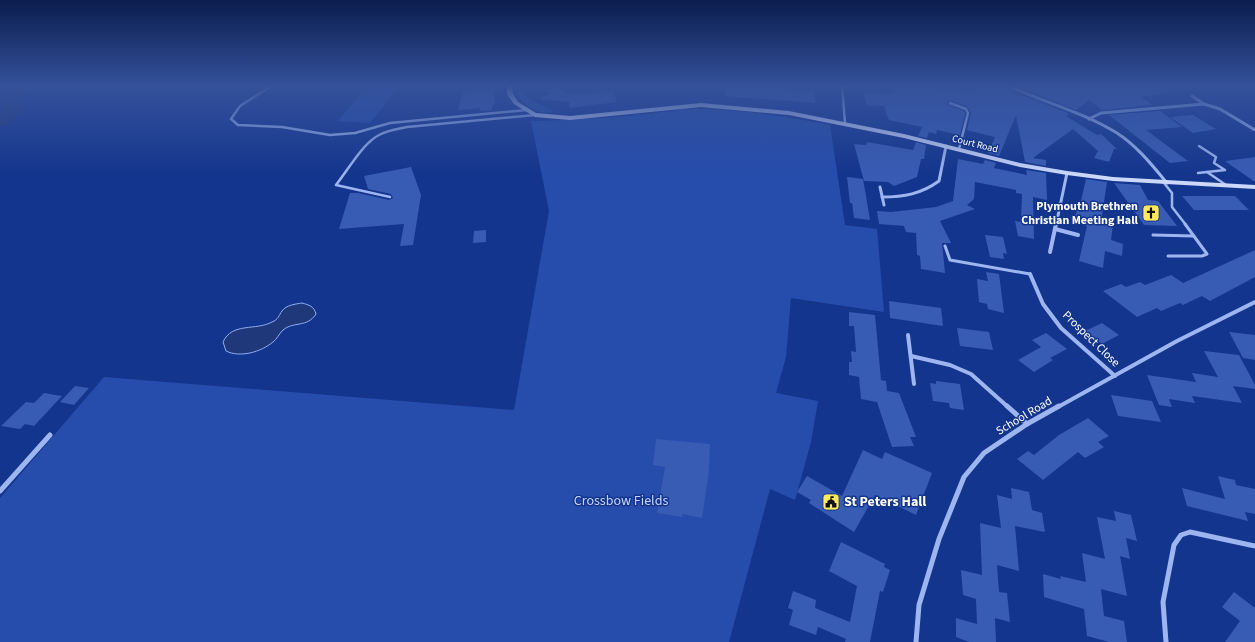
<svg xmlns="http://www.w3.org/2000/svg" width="1255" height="642" viewBox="0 0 1255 642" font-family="'Source Sans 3',sans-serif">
<rect width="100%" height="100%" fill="#14358d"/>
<!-- green -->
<g fill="#264dac">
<polygon points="368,85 400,85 370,123 338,121"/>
<path d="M 521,91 L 532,101 L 554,111 C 541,117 520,104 516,92 Z"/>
<path d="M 685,109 C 733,108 783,116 830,125 L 845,225 L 877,229 L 884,312 L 791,298 L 786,357 L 776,393 L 818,401 L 811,442 L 795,500 L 770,489 L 729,642 L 0,642 L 0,498 L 104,377 L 514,410 L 549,211 L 531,121 C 584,120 633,117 685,109 Z"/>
</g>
<!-- water -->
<path fill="#1f387a" stroke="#8faef3" d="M 302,303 C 309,305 314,306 316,314 C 307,328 294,321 283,330 C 279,334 277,339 273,342 C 261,352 240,358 226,351 L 223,342 C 232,322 256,331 272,322 C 278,320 279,315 282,311 C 286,305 296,304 302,303 Z"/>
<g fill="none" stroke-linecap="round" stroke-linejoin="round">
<!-- river -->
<path fill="#1f387a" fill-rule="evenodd" d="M 12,85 L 37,85 L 34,89 L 17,95 L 16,98 L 22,107 C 17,119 13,124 0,127 L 0,113 L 3,107 L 0,104 C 0,92 0,89 12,85 Z"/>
</g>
<!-- building -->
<g fill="#385bb4">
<polygon points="726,85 753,85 814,91 816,103 725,96"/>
<polygon points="969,85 1004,85 1006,88 1019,94 1070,114 1066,116 1097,135 1101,134 1117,149 1114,149 1109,162 1094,158 1098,151 1073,129 1033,158 1046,160 1046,166 1025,162 1016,115 999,156 988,153 995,137 967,130 971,113 967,106 951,100 947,102 949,105 964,111 965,113 960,135 937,130 936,134 929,132 927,138 918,136 922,127 889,120 884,106 867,105 863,92 893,93 891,87 903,87 978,90"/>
<polygon points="1014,85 1077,85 1078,88 1121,85 1167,85 1168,93 1141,97 1153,105 1102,110 1089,100 1076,110"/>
<polygon points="559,87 569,96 569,94 613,91 617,102 570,108 569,102 540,99 550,93 546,90"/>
<polygon points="494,88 495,104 492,105 492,110 480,111 480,108 458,110 463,90"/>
<polygon points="1160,111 1182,127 1146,130 1188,161 1170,163 1109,115"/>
<polygon points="1191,115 1193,115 1216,129 1193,133 1170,117"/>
<polygon points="867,142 913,150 916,142 926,145 924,159 921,159 917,177 894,186 888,182 864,181 854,144 866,145"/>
<polygon points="1255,157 1255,182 1225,161 1248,158"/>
<polygon points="958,159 983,164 985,160 996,163 994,168 1027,175 1026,170 1046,173 1047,200 1033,197 1034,239 1018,236 1015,221 1021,222 1022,194 1016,193 1016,190 975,182 974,199 967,205 975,209 940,221 951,243 942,243 945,273 921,269 920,256 917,255 916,233 906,232 904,226 879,224 877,211 891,212 936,207 953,201"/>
<polygon points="411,167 421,195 413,245 400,246 404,224 339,229 350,193 358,193 389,200 393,198 391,194 368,189 364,176"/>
<polygon points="847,177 863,179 870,220 854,218 852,203 850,203"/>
<polygon points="1086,179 1107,182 1101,222 1113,225 1111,240 1123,244 1122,256 1105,251 1103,268 1079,261 1087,226 1082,224 1082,221 1075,219 1078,204 1080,205"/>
<polygon points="1114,183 1140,185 1148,200 1158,201 1177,226 1144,225"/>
<polygon points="1182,196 1235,196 1249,210 1194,210"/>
<polygon points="486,230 486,242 473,243 474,231"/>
<polygon points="985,235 1003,237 1007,254 1003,253 1004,259 990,257"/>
<polygon points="1255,250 1255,277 1210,301 1202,296 1183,305 1180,303 1161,311 1157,308 1137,317 1103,291 1121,284 1126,287 1140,282 1145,285 1171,275 1183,283"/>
<polygon points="986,272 999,274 1004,313 988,309 987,304 979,302 977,279 988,281"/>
<polygon points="889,301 941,308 943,326 890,318"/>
<polygon points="849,312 875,315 881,380 886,381 887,391 899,393 916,437 910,437 914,446 892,447 877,402 861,399 859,377 849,375 849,362 852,362 851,351 856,352 854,326 849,326"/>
<polygon points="1102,323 1119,335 1102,344 1085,331"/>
<polygon points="957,328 989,332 993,350 960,346"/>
<polygon points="1229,332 1255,335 1255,360 1243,358"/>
<polygon points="1046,333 1067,349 1050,358 1053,360 1034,372 1018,360 1041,347 1032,340"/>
<polygon points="1204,351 1239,355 1255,385 1255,389 1233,386 1242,403 1192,396 1195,403 1169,399 1172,407 1159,405 1147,375 1196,382 1192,373 1218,377"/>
<polygon points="936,381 960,384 964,410 950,408 949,403 933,401 930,383 936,384"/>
<polygon points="75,386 89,388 74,405 60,402"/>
<polygon points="44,393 62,396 34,426 25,424 20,429 1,426 26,402 34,403"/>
<polygon points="1111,395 1152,401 1161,422 1118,416"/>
<polygon points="1088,418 1109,436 1098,442 1104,447 1085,458 1078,452 1043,480 1017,459 1028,451 1034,455 1059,435"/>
<polygon points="656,439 710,444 709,471 702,518 682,514 682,517 657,513 665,467 653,465"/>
<polygon points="863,450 882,459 885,452 932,473 916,515 875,495 854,532 809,503 811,500 797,492 807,476 842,496"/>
<polygon points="1218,476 1235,480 1236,485 1255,489 1255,514 1245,512 1248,521 1187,506 1182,488 1225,499"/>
<polygon points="1011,488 1029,492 1032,510 1042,513 1045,532 1015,526 1019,571 997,565 999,592 1007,593 1010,622 995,618 996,642 969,642 956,637 956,618 977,624 976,599 963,595 961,570 982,575 980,523 1001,528 997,495 1012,499"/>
<polygon points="1114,511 1131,515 1137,541 1126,538 1130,559 1120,556 1127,596 1101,589 1104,616 1124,621 1127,642 1109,642 1087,636 1084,609 1044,597 1043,574 1061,579 1060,576 1086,582 1082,553 1105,559 1097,517 1116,521"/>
<polygon points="841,542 885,564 884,567 890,570 883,592 880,591 870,642 845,642 846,639 818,627 816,635 789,625 793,610 788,608 793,591 816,600 815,608 850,622 857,586 829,571"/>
<polygon points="1234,592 1255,608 1255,642 1225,642 1240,621 1222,607"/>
</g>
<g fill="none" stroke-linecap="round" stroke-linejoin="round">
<!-- lane-far1 -->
<g stroke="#9db6f0" stroke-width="2.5">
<polyline points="273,85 240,106 231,119 238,125 282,127 330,135 355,133 390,123 527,110"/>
<polyline points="842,85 845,123"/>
<polyline points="950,103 966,109 968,113 959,149"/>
<polyline points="1199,146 1216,157 1214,163 1225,170 1207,172 1226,185"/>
<polyline points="1198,173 1207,172"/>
<polyline points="1164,183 1172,193 1172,207 1186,225"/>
<path d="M 390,197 L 336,185 C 348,170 363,143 379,135 C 388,130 398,129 407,127 L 535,115"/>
</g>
<!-- lane -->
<g stroke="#9db6f0" stroke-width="3">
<polyline points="1153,235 1194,236"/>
<polyline points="945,246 950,260 1030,274"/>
<polyline points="1168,256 1202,256 1207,254 1185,224"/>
</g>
<!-- street-far2 -->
<g stroke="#9db6f0" stroke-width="3">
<path d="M 1007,85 C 1043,102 1083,112 1117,133 C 1137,146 1152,165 1167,183"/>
<polyline points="1192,96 1204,104 1220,109 1255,130"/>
<polyline points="1089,119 1101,113 1204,104"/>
<polyline points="880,187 884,205"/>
<path d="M 882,197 C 904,197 921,194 939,181 L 946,146"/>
<polyline points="1056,225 1067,173"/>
</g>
<!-- street-far1 -->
<g stroke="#9db6f0" stroke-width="4">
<polyline points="1055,229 1078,235"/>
<polyline points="1050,252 1056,224"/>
<polyline points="1030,274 1043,304 1061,328 1115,376"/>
<polyline points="908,335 914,384"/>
<polyline points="911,356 950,365 971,374 1008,407"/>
<polyline points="1058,407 1177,341 1255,302"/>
</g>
<!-- street -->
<g stroke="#9db6f0" stroke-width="5">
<polyline points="1007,406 1027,424"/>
<polyline points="0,491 50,435"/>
<polyline points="916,642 919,605 939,539 964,477 984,453 1027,424 1059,406"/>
<polyline points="1166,642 1163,602 1174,545 1181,535 1190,532 1255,546"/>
</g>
<!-- secondary -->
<polygon fill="#cbd8fb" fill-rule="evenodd" points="507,85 512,85 513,94 518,102 536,113 570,116 701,103 789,111 904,134 1020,163 1067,171 1113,177 1255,185 1255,189 1113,181 1067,175 1020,167 904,138 789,115 701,107 570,120 535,117 514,104 507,94"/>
</g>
<!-- sky -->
<linearGradient id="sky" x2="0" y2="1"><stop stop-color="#0b1d4e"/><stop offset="0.49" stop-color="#34519a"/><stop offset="1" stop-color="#34519a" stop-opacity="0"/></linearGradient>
<rect width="1255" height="175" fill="url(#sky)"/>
<!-- icons -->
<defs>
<g id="church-square" transform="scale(0.9)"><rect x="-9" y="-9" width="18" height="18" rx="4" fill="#ffea5d" stroke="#14358d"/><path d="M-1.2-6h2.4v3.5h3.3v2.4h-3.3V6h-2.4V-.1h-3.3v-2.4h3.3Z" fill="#111"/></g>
<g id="civic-square" transform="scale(0.9)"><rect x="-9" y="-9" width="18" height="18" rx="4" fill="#ffea5d" stroke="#14358d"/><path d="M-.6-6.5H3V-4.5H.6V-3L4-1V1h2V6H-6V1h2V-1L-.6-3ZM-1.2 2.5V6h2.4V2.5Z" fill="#111"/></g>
</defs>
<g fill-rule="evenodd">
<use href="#church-square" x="1151" y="213"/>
<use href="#civic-square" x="831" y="502"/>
</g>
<g text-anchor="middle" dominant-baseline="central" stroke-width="3" stroke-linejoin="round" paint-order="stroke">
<!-- far-street labels -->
<g font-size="10" fill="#fff" stroke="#14358d">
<text transform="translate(975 144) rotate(14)">Court Road</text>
</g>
<!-- poi labels -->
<g font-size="12" font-weight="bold" fill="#fff" stroke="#14358d" text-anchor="end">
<text x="1138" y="206">Plymouth Brethren<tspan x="1138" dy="14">Christian Meeting Hall</tspan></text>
</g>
<!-- street labels -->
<g font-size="12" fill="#fff" stroke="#14358d">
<text transform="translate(1091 339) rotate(44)">Prospect Close</text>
<text transform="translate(1024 416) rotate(-31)">School Road</text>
</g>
<!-- near-park labels -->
<g font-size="14" fill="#c4d4fc" stroke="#14358d">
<text x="621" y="501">Crossbow Fields</text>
</g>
<!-- near-poi labels -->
<g font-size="14" font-weight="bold" fill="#fff" stroke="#14358d" text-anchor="start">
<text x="844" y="502">St Peters Hall</text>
</g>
</g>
</svg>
